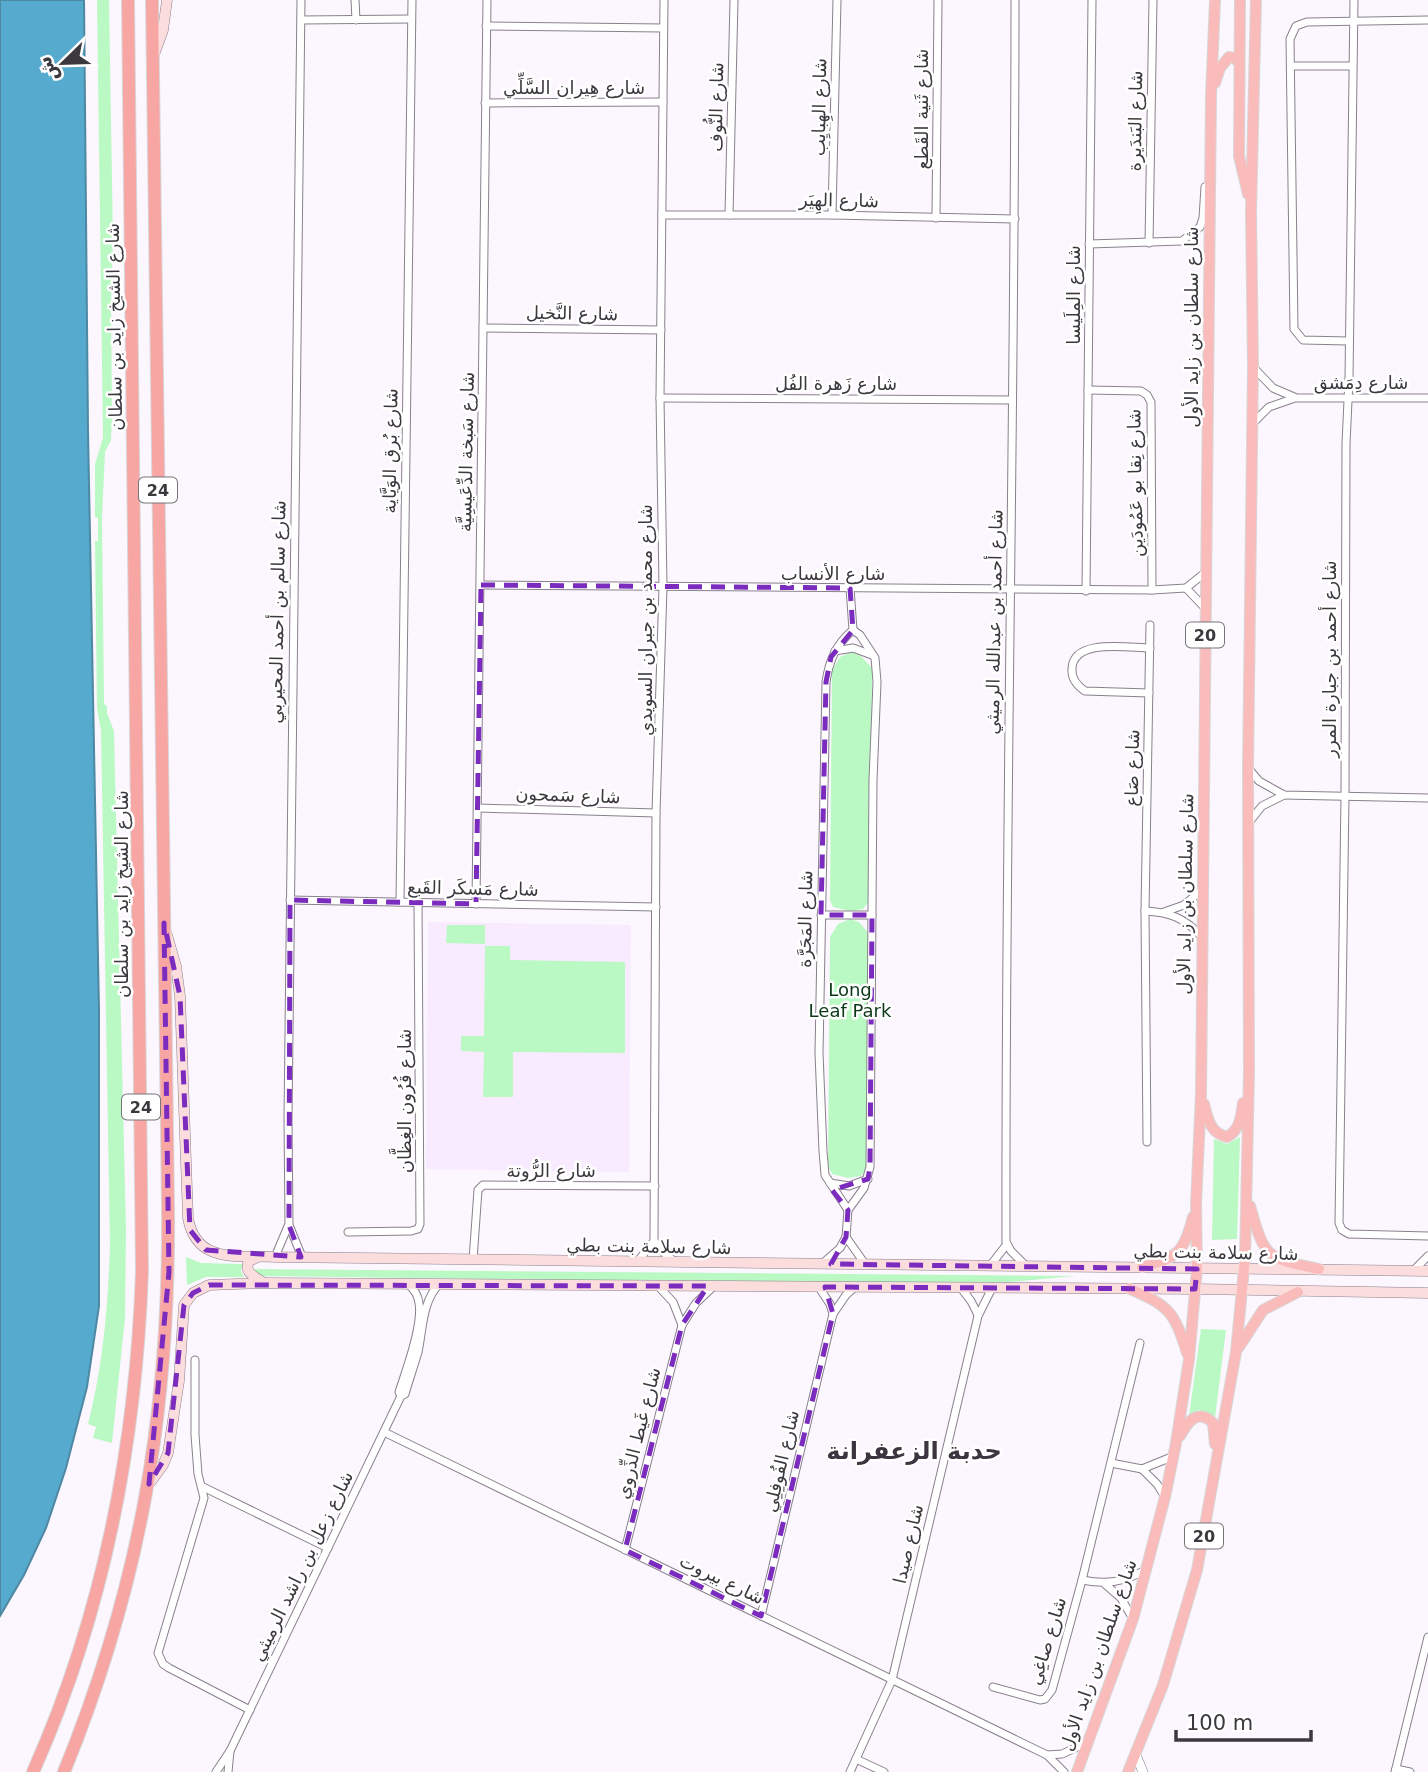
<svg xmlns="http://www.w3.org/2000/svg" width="1428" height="1772" viewBox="0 0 1428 1772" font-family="'DejaVu Sans',Vazirmatn,sans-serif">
<rect width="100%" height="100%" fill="#fcf6ff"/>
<!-- built -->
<polygon fill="#f8eaff" points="428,922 631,925 629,1172 426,1169"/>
<!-- green -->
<g fill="#baf9c3">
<path d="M 97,0 L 109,0 L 113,241 L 111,303 L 112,419 L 111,440 L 105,452 L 102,517 L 104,704 L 107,706 L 107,713 L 114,731 L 126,1229 L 125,1318 L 112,1443 L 93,1438 L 96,1427 L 88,1424 C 103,1365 108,1307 110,1246 L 101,731 L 97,708 L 95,541 L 98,541 L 98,518 L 95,517 L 95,464 L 103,438 Z"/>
<polygon points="852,652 861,656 872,668 870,900 863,909 850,911 833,907 830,900 832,670 840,657"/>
<polygon points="850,919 859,922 870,935 869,1166 861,1176 848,1178 832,1174 828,1166 830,937 838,924"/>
<polygon points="447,925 485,925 485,944 446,943"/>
<polygon points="485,946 510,946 510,960 625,962 625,1053 513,1052 513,1097 483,1097 484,1052 461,1051 461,1036 484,1036"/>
<polygon points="1240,1137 1237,1239 1212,1240 1214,1139 1227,1144"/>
<polygon points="186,1257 201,1263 243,1264 241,1271 244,1277 206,1277 187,1285"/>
<polygon points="255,1269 1075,1276 1010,1282 852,1284 261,1276 253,1272"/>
<polygon points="1201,1329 1226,1330 1215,1418 1207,1412 1198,1410 1189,1416"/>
</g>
<!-- water -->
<polygon fill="#56aacd" stroke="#4e88a2" stroke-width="2" points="0,0 84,0 88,431 99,1011 99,1306 87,1387 66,1468 46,1528 24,1575 0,1616"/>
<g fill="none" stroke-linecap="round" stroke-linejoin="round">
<!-- minor casing -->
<g stroke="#89808d" stroke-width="9">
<g id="minor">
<polyline points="301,0 288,1119 289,1225 302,1257"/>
<polyline points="355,0 356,20"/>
<path d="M 1015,0 C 1015,414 1005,828 1006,1242 L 1011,1251 L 1026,1266"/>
<polyline points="1354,0 1349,379 1346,444 1345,796 1339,1223 1342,1230 1349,1234 1428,1236"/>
<polyline points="301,20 411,19"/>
<polyline points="486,26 663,28"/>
<polyline points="1291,66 1352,66"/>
<polyline points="485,103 663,102"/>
<polyline points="662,215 832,215 1015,219"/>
<polyline points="729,215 734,0"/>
<polyline points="832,215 837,0"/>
<polyline points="936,218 938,0"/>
<polyline points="1149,243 1153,0"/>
<polyline points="1089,244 1182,241 1200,227 1203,218 1205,187"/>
<polyline points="483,328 661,330"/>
<polyline points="1348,341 1303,340 1294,329 1290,39 1296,26 1307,22 1428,20"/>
<polyline points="1254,368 1273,388 1294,397"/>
<polyline points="1088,390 1141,391 1147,395 1151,402 1152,590"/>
<polyline points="660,398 1012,400"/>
<polyline points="1253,423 1269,407 1295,398 1428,398"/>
<polyline points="481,585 1152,590 1186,588 1206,572"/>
<polyline points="1186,588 1205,608"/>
<polyline points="1086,591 1092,0"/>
<polyline points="835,651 853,648 872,655"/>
<path d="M 1149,693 L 1085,691 C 1076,685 1071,678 1072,668 C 1074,638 1128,648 1150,648"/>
<polyline points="1248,768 1259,781 1284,795 1428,798"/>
<polyline points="478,808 656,813"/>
<polyline points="1250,821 1262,806 1284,795"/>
<polyline points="290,900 656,907"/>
<polyline points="400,902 412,0"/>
<polyline points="476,904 487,0"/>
<path d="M 1145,911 C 1169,912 1185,918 1201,936"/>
<polyline points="1164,912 1184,905 1202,890"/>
<polyline points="821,915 872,915"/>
<polyline points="1147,1142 1145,911 1150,625"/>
<polyline points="830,1183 849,1186 868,1179"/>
<path d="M 848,1210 L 825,1175 L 823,1151 L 819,1053 L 826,682 C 829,661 836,644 853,630"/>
<polyline points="348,1232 411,1231 418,1229 420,1224 418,902"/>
<polyline points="846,1237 865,1264"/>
<polyline points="654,1241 666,1255 676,1262"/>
<polyline points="275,1257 288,1226"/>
<polyline points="473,1260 478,1190 483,1185 655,1186"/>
<polyline points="637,1262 654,1241 656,813 663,587 660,398 664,0"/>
<polyline points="823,1263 840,1248 846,1237 848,1210 864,1188 870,1167 873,780 877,682 875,658 860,635 853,630 850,588"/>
<polyline points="990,1266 1007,1244"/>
<polyline points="1414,1270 1428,1256"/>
<polyline points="658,1286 673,1302 682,1325"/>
<polyline points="818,1286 830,1304 833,1314"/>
<polyline points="961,1288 971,1301 978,1315"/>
<polyline points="195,1360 195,1435 198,1474 204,1498 158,1653 163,1664 169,1668 250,1710"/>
<path d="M 401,1396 L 399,1392 C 406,1371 423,1324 419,1303 C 418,1295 414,1289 408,1284"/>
<polyline points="384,1432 1047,1755 1064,1772"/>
<polyline points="1111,1463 1142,1469 1174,1456"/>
<polyline points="1142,1469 1157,1484 1165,1497"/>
<polyline points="203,1487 328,1548"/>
<polyline points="625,1550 682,1325 696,1303 714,1286"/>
<path d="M 1082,1580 C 1108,1585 1122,1582 1146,1570"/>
<polyline points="1105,1584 1121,1598 1133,1619"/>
<polyline points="761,1616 833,1314 846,1295 855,1287"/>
<polyline points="993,1687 1040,1700 1045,1699 1052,1690 1082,1580 1140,1343"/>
<polyline points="1047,1755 1062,1754 1088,1742"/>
<polyline points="856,1759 884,1772"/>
<polyline points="1396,1769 1410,1772"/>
<path d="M 216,1772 L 230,1751 L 401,1396 L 405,1394 C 409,1380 414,1366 418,1352 C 423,1329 422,1302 439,1284"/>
<polyline points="228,1772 230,1751"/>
<polyline points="850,1772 892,1680 978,1316 992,1288"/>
<polyline points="1395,1772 1428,1637"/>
</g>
</g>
<!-- tertiary casing -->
<g stroke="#89808d" stroke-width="10">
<polyline id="tertiary" points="1136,1755 1143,1772"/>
</g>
<!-- secondary casing -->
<g stroke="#89808d" stroke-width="11">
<g id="secondary">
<polyline points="155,52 163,30 167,0"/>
<path d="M 167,935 L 176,966 L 180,996 L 188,1218 C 196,1264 237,1255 275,1257 L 1428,1271"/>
<path d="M 258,1257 L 249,1261 C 243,1273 256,1277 264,1283"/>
<polyline points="149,1484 163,1465 168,1453 179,1381 184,1305 193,1293 209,1285 264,1283 439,1284 1195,1289 1428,1293"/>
</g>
</g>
<!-- primary casing -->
<g stroke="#d8d7d8" stroke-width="12">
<g id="primary">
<polyline points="1240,0 1239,156 1248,194"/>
<polyline points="1215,83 1220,68 1229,57 1235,58 1239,63"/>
<path d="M 1204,1104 C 1208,1119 1210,1133 1227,1137 C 1240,1130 1241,1117 1243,1103"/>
<path d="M 1250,1206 C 1265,1259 1266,1258 1319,1269"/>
<path d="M 1142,1267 C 1178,1257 1183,1254 1193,1217"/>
<path d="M 1130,1289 C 1169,1306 1174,1311 1187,1353"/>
<polyline points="1239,1347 1263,1310 1298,1292"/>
<path d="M 1180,1436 C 1188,1421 1198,1408 1213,1423 L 1215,1444"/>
<polyline points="1077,1772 1133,1619 1165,1497 1176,1443 1189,1359 1197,1269 1196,1204 1201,1094 1211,96 1215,0"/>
<polyline points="1128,1772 1163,1685 1197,1570 1236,1352 1245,1258 1249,1072 1248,768 1253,366 1251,211 1256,0"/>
</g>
</g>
<!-- trunk casing -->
<g stroke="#d8d7d8" stroke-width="14">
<g id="trunk">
<path d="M 33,1772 C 104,1613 136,1445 142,1272 L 128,0"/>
<path d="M 64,1772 C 141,1583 170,1410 168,1207 L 152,0"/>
</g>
</g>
<!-- minor -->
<use href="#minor" stroke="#fff" stroke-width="7"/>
<!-- tertiary -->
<use href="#tertiary" stroke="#fff" stroke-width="9"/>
<!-- secondary -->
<use href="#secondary" stroke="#fcdddd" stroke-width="10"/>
<!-- primary -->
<use href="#primary" stroke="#f9bcbb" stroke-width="10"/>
<!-- trunk -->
<use href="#trunk" stroke="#f7a6a4" stroke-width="12"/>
</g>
<!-- marked area -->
<path fill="none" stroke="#7b2cbf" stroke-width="5" stroke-dasharray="14 9" stroke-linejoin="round" d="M 481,585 L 850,588 L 853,630 L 831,657 L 826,682 L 821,915 L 872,915 L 870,1167 L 868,1179 L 832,1190 L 848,1210 L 846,1237 L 831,1264 L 1197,1269 L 1195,1289 L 825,1287 L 833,1314 L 761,1616 L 625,1550 L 682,1325 L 708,1286 L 209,1285 L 193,1293 L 184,1305 L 168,1453 L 149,1484 L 169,1272 L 164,923 L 180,996 L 190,1230 L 206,1250 L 301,1257 L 289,1225 L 290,900 L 476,904 Z"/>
<g text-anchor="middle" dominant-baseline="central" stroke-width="5" stroke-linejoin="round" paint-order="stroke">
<!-- shield labels -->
<g fill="#fff" stroke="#767478" stroke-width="2">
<rect x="139" y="477.5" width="38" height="25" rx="5"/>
<rect x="1186" y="622.5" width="38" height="25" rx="5"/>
<rect x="122" y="1094.5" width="38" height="25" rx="5"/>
<rect x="1185" y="1523.5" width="38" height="25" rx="5"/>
</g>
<g font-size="16" font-weight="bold" fill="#3c393e">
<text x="158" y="490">24</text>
<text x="1205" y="635">20</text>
<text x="141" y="1107">24</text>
<text x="1204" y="1536">20</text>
</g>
<!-- street labels -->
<g font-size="18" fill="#3c393e" stroke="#fff">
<text x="574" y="87">شارع هِيران السَّلِّي</text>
<text transform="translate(716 107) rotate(-89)">شارع النُّوف</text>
<text transform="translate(819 107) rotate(-89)">شارع الهِبايِب</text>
<text transform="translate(921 109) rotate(-90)">شارع ثَنية القَطع</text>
<text transform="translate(1135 121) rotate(-89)">شارع البَندَيرة</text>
<text transform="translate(839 200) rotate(1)">شارع الهِيَر</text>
<text transform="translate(1073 295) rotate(-90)">شارع المِلَيسا</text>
<text transform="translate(572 313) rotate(1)">شارع النَّخيل</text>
<text transform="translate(114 327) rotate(-91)">شارع الشيخ زايد بن سلطان</text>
<text transform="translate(1191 327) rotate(-90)">شارع سلطان بن زايد الأول</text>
<text x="1361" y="382">شارع دِمَشق</text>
<text x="836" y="383">شارع زَهرة الفُل</text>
<text transform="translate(390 451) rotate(-89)">شارع بُرق الوَيَّاية</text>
<text transform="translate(466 452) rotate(-89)">شارع سَبخة الدِّعَيسِيَّة</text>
<text transform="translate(1135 483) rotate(-91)">شارع نِقا بو عَمُودَين</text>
<text x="833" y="573">شارع الأنساب</text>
<text transform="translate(277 612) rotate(-89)">شارع سالم بن أحمد المحيربي</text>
<text transform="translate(645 620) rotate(-90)">شارع محمد بن جبران السويدي</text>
<text transform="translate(994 622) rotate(-89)">شارع أحمد بن عبدالله الرميثي</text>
<text transform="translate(1329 659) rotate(-90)">شارع أحمد بن جبارة المرر</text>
<text transform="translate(1132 768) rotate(-89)">شارع صَاع</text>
<text transform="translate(568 795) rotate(2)">شارع سَمحون</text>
<text transform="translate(473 888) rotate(1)">شارع مَسكَر القَبع</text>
<text transform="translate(121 894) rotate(-90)">شارع الشيخ زايد بن سلطان</text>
<text transform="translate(1185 894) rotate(-89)">شارع سلطان بن زايد الأول</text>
<text transform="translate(805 919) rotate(-89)">شارع المَجَرَّة</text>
<text transform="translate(404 1101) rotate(-90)">شارع قُرُون الغِظَّان</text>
<text x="551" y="1170">شارع الرُّوتة</text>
<text transform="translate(649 1246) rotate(1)">شارع سلامة بنت بطي</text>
<text transform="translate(1216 1252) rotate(1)">شارع سلامة بنت بطي</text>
<text transform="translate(638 1433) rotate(-76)">شارع غَيط الذِّروي</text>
<text transform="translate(781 1461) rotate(-77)">شارع الفُوفِلِي</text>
<text transform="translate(908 1544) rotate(-77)">شارع صيدا</text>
<text transform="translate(302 1566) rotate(-64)">شارع زعل بن راشد الرميثي</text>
<text transform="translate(722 1579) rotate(26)">شارع بيروت</text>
<text transform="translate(1047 1641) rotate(-73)">شارع صاغِي</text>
<text transform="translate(1098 1655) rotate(-71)">شارع سلطان بن زايد الأول</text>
</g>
<!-- park labels -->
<g font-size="18" fill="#0c3918" stroke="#fff">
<text x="850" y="989">Long<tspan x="850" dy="21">Leaf Park</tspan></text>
</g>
<!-- district labels -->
<g font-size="24" font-weight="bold" fill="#3c3540" stroke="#fff">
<text x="914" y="1451">حدبة الزعفرانة</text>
</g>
</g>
<!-- north arrow -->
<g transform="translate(63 63) rotate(247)" stroke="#ffffff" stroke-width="5" paint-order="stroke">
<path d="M0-5L12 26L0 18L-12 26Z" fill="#3c393e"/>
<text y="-10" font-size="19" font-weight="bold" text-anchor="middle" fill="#3c393e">ش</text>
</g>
<!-- scale -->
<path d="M1176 1730v10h135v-10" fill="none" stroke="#3c393e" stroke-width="3.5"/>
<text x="1186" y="1730" font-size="21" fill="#3c393e" stroke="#ffffff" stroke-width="5" paint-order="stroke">100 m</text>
</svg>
